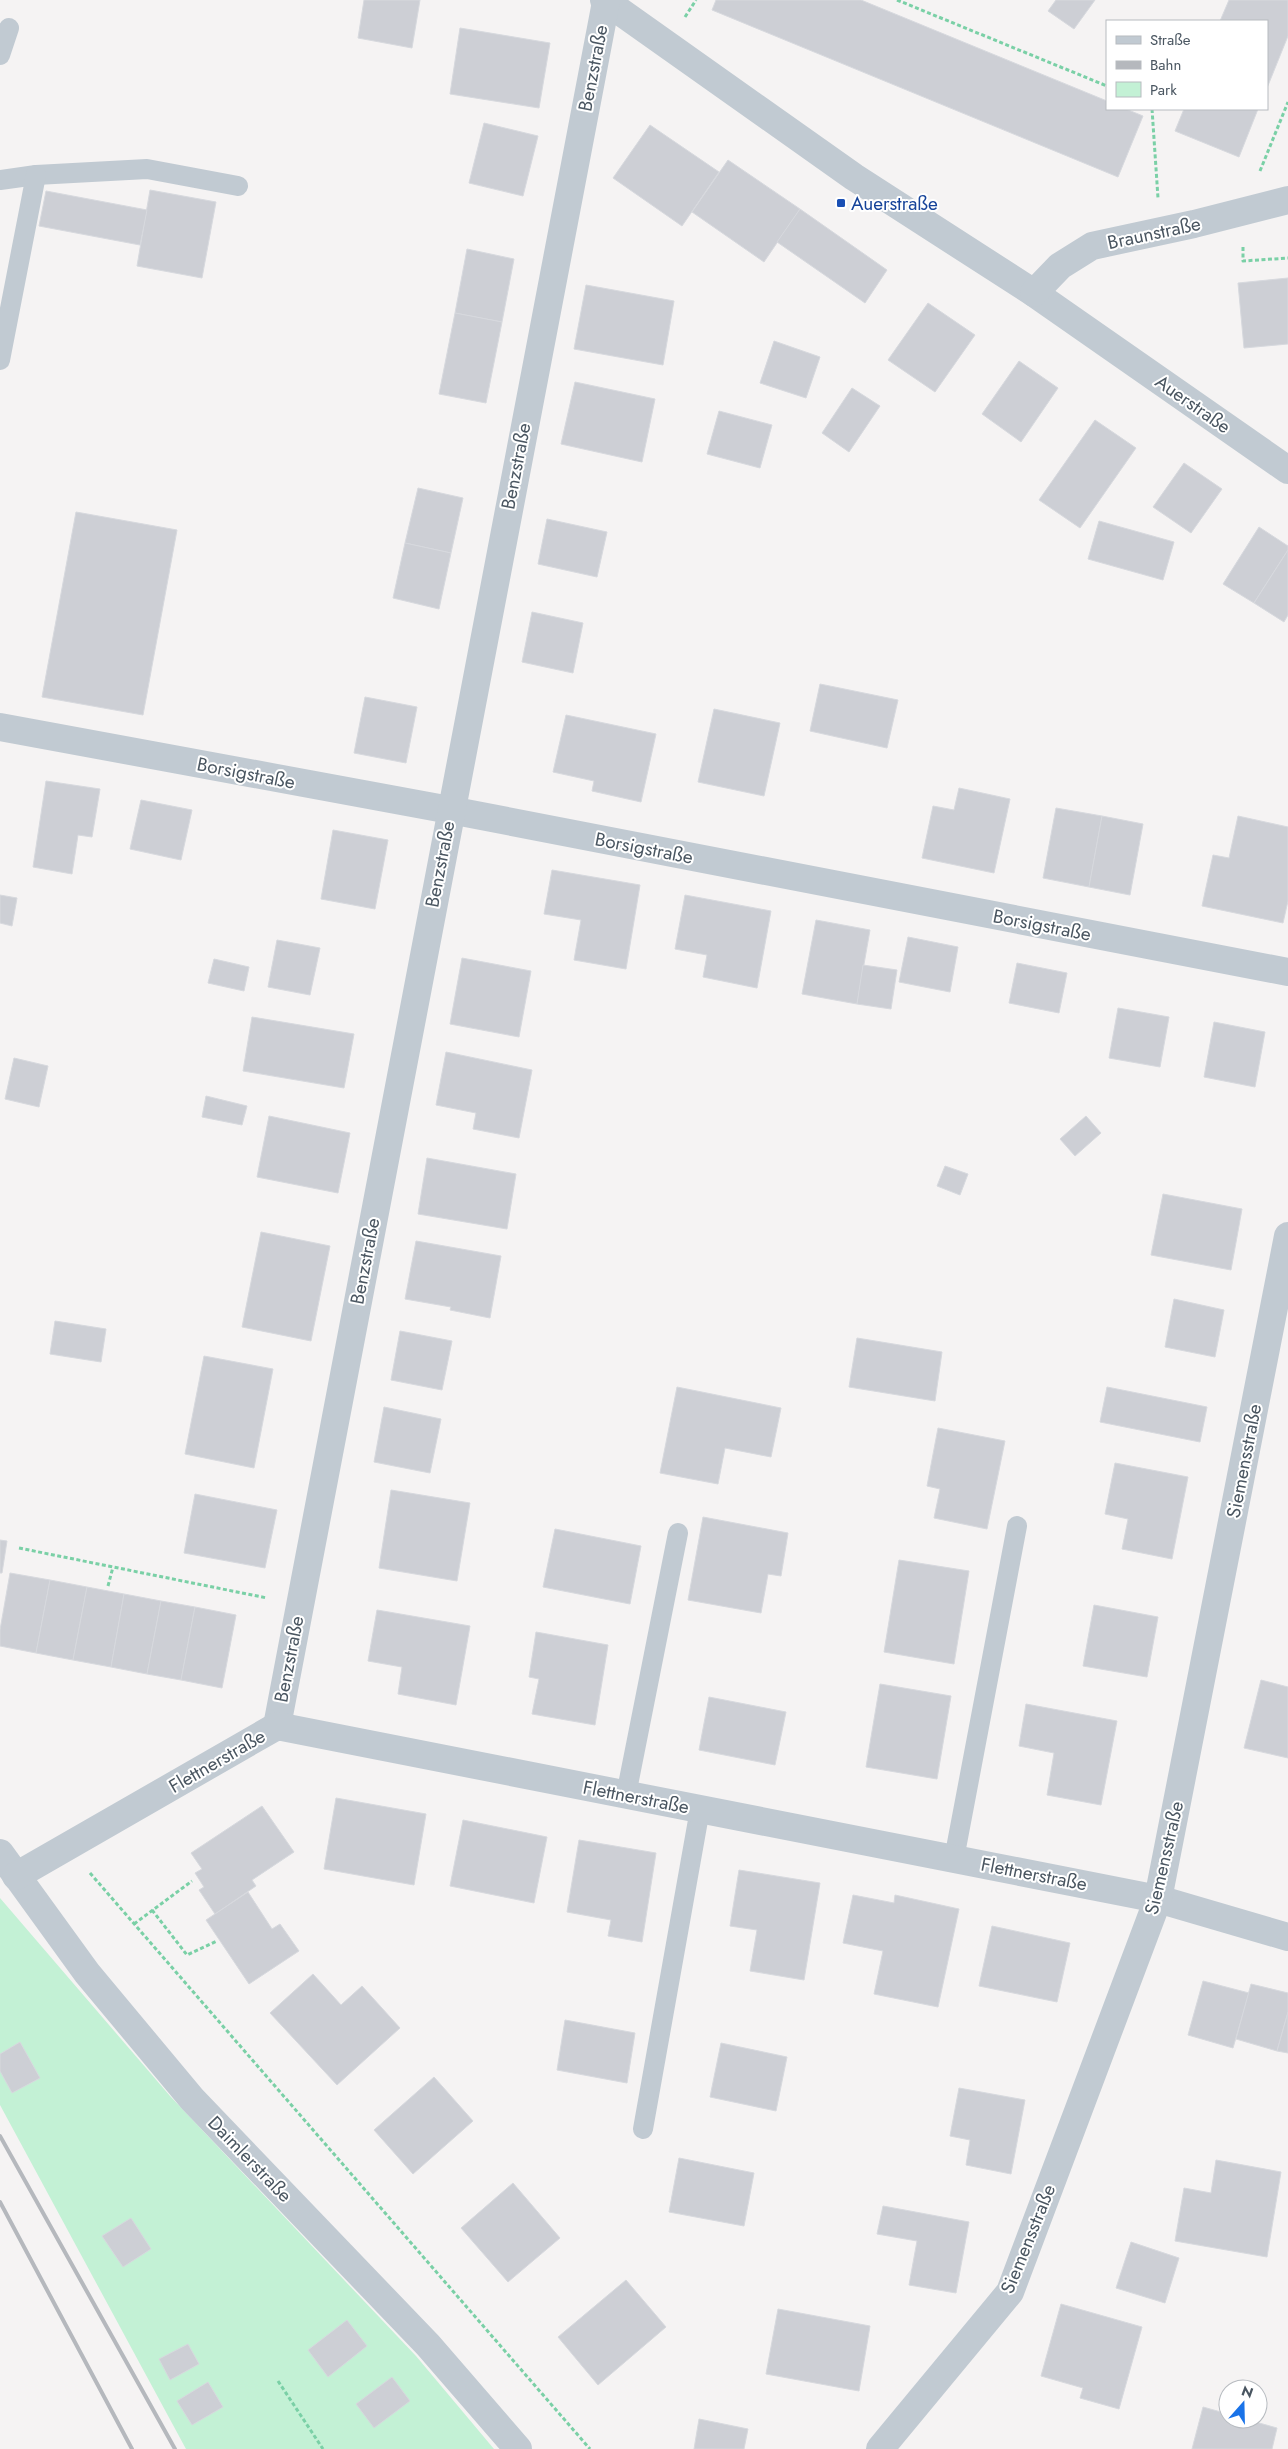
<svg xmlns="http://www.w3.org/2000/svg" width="1288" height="2449" viewBox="0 0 1288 2449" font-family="Jost,sans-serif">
<rect width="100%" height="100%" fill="#f5f3f3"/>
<!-- green -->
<polygon fill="#c3f1d5" points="0,1898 170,2096 416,2356 494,2449 186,2449 0,2105"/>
<!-- building -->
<g fill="#cdcfd5" stroke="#d7d9de">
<polygon points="364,0 420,0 412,48 358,38"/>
<polygon points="716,0 861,0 1107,101 1107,109 1126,109 1143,116 1118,177 712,10"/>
<polygon points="1056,0 1095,0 1074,29 1048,11"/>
<polygon points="1229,0 1288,0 1288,36 1267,88 1267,21 1220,21"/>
<polygon points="460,28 550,43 539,108 450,94"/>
<polygon points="1184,109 1258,109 1239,157 1175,131"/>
<polygon points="484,123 538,136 523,196 469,183"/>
<polygon points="650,125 719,172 682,226 613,178"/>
<polygon points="728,160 800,209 764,262 692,212"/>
<polygon points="150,190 216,202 202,278 137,266"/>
<polygon points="46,191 147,210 140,245 39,226"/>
<polygon points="800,209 887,270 865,303 777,242"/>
<polygon points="467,249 514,259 502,322 455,313"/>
<polygon points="1288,278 1288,344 1244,348 1238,283"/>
<polygon points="586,285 674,301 663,365 574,349"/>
<polygon points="928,303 975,335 935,392 888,360"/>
<polygon points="455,313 502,322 486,403 439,394"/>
<polygon points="774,341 820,357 806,398 760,383"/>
<polygon points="1019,361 1058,388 1021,442 982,414"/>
<polygon points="575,382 655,399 642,462 561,444"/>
<polygon points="852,388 880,406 849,452 822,433"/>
<polygon points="719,411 772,425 760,468 707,454"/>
<polygon points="1095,420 1136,448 1080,528 1039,500"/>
<polygon points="1184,463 1222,489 1191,533 1153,507"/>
<polygon points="418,488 463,498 451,553 405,543"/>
<polygon points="76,512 177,530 143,715 42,697"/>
<polygon points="547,519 607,532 597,577 538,564"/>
<polygon points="1099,521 1174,542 1163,580 1088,559"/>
<polygon points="1259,527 1288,546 1288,550 1254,603 1223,584"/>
<polygon points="405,543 451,553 439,609 393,598"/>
<polygon points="1288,550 1288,615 1284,622 1254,603"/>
<polygon points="532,612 583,623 573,673 522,662"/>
<polygon points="820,684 898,700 887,748 810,731"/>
<polygon points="365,697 417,707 406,763 354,753"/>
<polygon points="714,709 780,723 764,796 698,782"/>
<polygon points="566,715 656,734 641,802 592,791 594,781 553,772"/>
<polygon points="46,781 100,789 92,837 78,835 72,874 33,867"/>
<polygon points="959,788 1010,799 994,873 922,858 933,806 954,810"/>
<polygon points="141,800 192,810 181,860 130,849"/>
<polygon points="1056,808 1102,816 1089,887 1043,878"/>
<polygon points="1102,816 1143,824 1130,895 1089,887"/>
<polygon points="1238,816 1288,827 1288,901 1283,923 1202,906 1213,855 1229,858"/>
<polygon points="333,830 388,840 375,909 321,899"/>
<polygon points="552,870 640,885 626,969 574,960 581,920 544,914"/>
<polygon points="0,895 17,898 12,926 0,923"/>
<polygon points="685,895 771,911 757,988 703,977 707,955 675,949"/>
<polygon points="816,920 870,930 857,1004 802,994"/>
<polygon points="908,937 958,947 950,992 899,982"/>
<polygon points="277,940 320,948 310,995 268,987"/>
<polygon points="462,958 531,971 519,1037 450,1024"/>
<polygon points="214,959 249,967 244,991 208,983"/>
<polygon points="1017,963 1067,973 1059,1013 1009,1003"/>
<polygon points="863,965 897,970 891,1009 857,1004"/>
<polygon points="1118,1008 1169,1017 1160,1067 1109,1058"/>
<polygon points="252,1017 354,1034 344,1088 243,1071"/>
<polygon points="1214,1022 1265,1032 1255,1087 1204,1077"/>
<polygon points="446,1052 532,1070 519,1138 473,1129 476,1113 436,1105"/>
<polygon points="14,1058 48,1066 39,1107 5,1099"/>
<polygon points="206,1096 247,1106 242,1125 202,1117"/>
<polygon points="269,1116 350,1133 338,1193 257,1177"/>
<polygon points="1086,1116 1101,1133 1075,1156 1060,1139"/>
<polygon points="427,1158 516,1174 507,1229 418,1214"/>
<polygon points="945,1166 968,1174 960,1195 937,1186"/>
<polygon points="1163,1194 1242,1209 1231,1270 1151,1255"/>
<polygon points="261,1232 330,1246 311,1341 242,1327"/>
<polygon points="416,1241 501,1256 490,1318 450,1310 451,1307 405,1299"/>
<polygon points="1174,1299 1224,1310 1215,1357 1165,1347"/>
<polygon points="55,1321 106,1329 101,1362 50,1354"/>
<polygon points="400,1331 452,1341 442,1390 391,1380"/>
<polygon points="857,1338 942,1352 935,1401 849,1387"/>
<polygon points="204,1356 273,1369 254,1468 185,1454"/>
<polygon points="677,1387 781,1408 771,1457 725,1448 718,1484 660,1473"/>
<polygon points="1107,1387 1207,1407 1200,1442 1100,1422"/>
<polygon points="384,1407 441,1419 430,1473 374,1462"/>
<polygon points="938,1428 1005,1441 987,1529 934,1518 940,1489 927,1486"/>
<polygon points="1115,1463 1188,1477 1172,1559 1122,1549 1128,1519 1105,1514"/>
<polygon points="391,1490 470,1503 457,1581 379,1568"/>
<polygon points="195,1494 277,1510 265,1568 184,1553"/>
<polygon points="703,1517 788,1533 781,1576 768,1574 761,1613 688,1600"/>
<polygon points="555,1529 641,1546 630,1604 543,1587"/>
<polygon points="0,1540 7,1541 2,1573 0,1573"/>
<polygon points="899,1560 969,1571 954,1664 884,1652"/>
<polygon points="10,1573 50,1580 36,1653 0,1646 0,1630"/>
<polygon points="50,1580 87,1587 73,1660 36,1653"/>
<polygon points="87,1587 124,1594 111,1667 73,1660"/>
<polygon points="124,1594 161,1601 147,1674 111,1667"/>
<polygon points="161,1601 195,1607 181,1680 147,1674"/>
<polygon points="1094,1605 1158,1617 1147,1677 1083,1666"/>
<polygon points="195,1607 236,1615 222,1688 181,1680"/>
<polygon points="377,1610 470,1626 456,1705 398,1694 402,1667 368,1661"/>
<polygon points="536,1632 608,1645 595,1725 532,1714 539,1679 529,1677"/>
<polygon points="1261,1680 1288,1687 1288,1758 1244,1748"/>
<polygon points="880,1684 951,1696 937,1779 866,1767"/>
<polygon points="709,1697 786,1712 775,1765 699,1750"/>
<polygon points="1026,1704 1117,1721 1101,1805 1047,1795 1054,1753 1019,1746"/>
<polygon points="336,1798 426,1814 414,1885 324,1869"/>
<polygon points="262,1806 294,1852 252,1880 256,1886 215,1914 199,1890 204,1887 195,1873 202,1869 191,1853"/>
<polygon points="463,1820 547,1837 534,1903 450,1886"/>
<polygon points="579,1840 656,1853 642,1942 608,1936 611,1920 567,1912"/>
<polygon points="739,1870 820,1883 804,1980 750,1971 757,1930 730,1926"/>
<polygon points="248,1892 272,1929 280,1924 299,1951 249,1984 206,1920"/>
<polygon points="853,1895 894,1903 895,1895 959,1909 938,2007 874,1994 883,1951 843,1943"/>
<polygon points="992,1926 1070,1943 1057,2002 979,1986"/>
<polygon points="313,1974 341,2005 362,1986 400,2028 337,2085 270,2013"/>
<polygon points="1203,1981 1249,1993 1233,2048 1188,2035"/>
<polygon points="1251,1984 1288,1993 1288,2012 1277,2051 1236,2039"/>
<polygon points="1288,2012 1288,2053 1277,2051"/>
<polygon points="565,2020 635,2033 627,2083 557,2070"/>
<polygon points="20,2042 40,2078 12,2093 0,2071 0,2054"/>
<polygon points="721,2043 787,2057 776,2111 710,2097"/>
<polygon points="434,2077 473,2121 413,2174 374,2130"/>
<polygon points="959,2088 1025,2100 1011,2174 966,2165 970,2140 950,2136"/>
<polygon points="679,2158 754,2173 744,2226 669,2212"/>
<polygon points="1216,2160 1281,2172 1267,2257 1175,2241 1184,2188 1211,2193"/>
<polygon points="513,2183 560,2238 508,2282 461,2228"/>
<polygon points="883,2206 969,2222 956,2293 909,2285 917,2241 877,2234"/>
<polygon points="131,2218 151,2249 123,2267 102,2236"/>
<polygon points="1131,2242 1179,2258 1165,2303 1116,2288"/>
<polygon points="626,2280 666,2327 598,2385 558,2337"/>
<polygon points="1061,2304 1142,2327 1119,2409 1080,2398 1083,2388 1041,2376"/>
<polygon points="778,2309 870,2326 859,2391 766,2374"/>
<polygon points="347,2320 367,2346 328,2377 308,2350"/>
<polygon points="188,2344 199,2364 170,2380 159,2359"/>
<polygon points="392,2377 410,2401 374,2428 356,2404"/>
<polygon points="208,2382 223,2407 192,2425 177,2401"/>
<polygon points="1203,2407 1228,2414 1228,2419 1245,2419 1277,2428 1272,2449 1192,2449"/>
<polygon points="699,2419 748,2429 744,2449 694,2449"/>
</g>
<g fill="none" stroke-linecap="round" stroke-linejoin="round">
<!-- path -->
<g stroke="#7ad0a6" stroke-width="3" stroke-dasharray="4 2.5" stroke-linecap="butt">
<polyline points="897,0 1107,86"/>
<polyline points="685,17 696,0"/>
<polyline points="1152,109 1158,198"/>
<polyline points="1260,171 1288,102"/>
<polyline points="1243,247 1243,261 1288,258"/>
<polyline points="19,1548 267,1598"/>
<polyline points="108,1586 113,1567"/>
<polyline points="90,1873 590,2449"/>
<polyline points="152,1910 187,1955 217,1941"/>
<polyline points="134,1924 192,1881"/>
<polyline points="278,2381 323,2449"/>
</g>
<!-- lane -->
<g stroke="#c1cad2" stroke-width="20">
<polyline points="0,55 9,28"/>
<polyline points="0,180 36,175 147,169 238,186"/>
<polyline points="0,360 36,175"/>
<polyline points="626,1795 678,1533"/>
<polyline points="954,1859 1017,1526"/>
<polyline points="643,2129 700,1809"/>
</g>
<!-- street -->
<g stroke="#c1cad2" stroke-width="28">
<polyline points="604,0 854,177 1034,293 1288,470"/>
<polyline points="1034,293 1060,266 1092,246 1194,224 1288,200"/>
<polyline points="0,727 450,810 1288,972"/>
<polyline points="277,1726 606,2"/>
<polyline points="0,1853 87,1973 192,2099 428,2345 518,2449"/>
<polyline points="16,1876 277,1726 1158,1899 1288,1937"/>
<polyline points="880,2449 1010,2292 1158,1899 1288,1236"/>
</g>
<!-- rail -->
<g stroke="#b5b8bd" stroke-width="4">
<polyline points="0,2136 175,2449"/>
<polyline points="0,2202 132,2449"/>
</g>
</g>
<!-- markers -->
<rect fill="#1a4fb4" stroke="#fff" stroke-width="2" x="836" y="198" width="10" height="10" rx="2.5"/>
<g text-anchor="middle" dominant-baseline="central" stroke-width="4" stroke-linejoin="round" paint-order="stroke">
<!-- street labels -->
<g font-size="19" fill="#4a5661" stroke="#fff">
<text transform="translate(593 68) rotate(-79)">Benzstraße</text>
<text transform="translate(1154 233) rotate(-12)">Braunstraße</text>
<text transform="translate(1193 404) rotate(35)">Auerstraße</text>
<text transform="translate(516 466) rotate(-79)">Benzstraße</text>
<text transform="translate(246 773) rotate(11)">Borsigstraße</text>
<text transform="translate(644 848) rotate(11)">Borsigstraße</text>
<text transform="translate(440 864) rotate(-79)">Benzstraße</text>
<text transform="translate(1042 925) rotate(11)">Borsigstraße</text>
<text transform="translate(365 1261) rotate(-79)">Benzstraße</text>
<text transform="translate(1244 1461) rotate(-79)">Siemensstraße</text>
<text transform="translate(289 1659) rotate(-79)">Benzstraße</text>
<text transform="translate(217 1761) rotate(-30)">Flettnerstraße</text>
<text transform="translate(636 1797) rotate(11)">Flettnerstraße</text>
<text transform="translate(1164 1858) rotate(-77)">Siemensstraße</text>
<text transform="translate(1034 1874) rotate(11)">Flettnerstraße</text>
<text transform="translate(250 2159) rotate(46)">Daimlerstraße</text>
<text transform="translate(1028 2239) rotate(-68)">Siemensstraße</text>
</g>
<!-- transit labels -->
<g font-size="19" fill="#164399" stroke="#fff" text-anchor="start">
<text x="851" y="203">Auerstraße</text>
</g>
</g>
<!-- legend -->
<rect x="1106" y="20" width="162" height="90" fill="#ffffff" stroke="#b7bbc0"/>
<rect x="1116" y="36" width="25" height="8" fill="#c1cad2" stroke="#b7bbc0"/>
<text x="1150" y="45" font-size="15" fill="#4a5661">Straße</text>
<rect x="1116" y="61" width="25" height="8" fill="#b5b8bd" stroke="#b7bbc0"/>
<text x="1150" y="70" font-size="15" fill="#4a5661">Bahn</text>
<rect x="1116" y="82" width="25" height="15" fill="#c3f1d5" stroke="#b7bbc0"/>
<text x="1150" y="95" font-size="15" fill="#4a5661">Park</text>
<!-- north arrow -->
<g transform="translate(1243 2404) rotate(20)"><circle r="24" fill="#ffffff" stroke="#b7bbc0"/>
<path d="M0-4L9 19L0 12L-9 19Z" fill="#1a73e8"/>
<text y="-8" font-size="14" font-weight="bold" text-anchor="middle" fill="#4a5661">N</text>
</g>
</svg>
